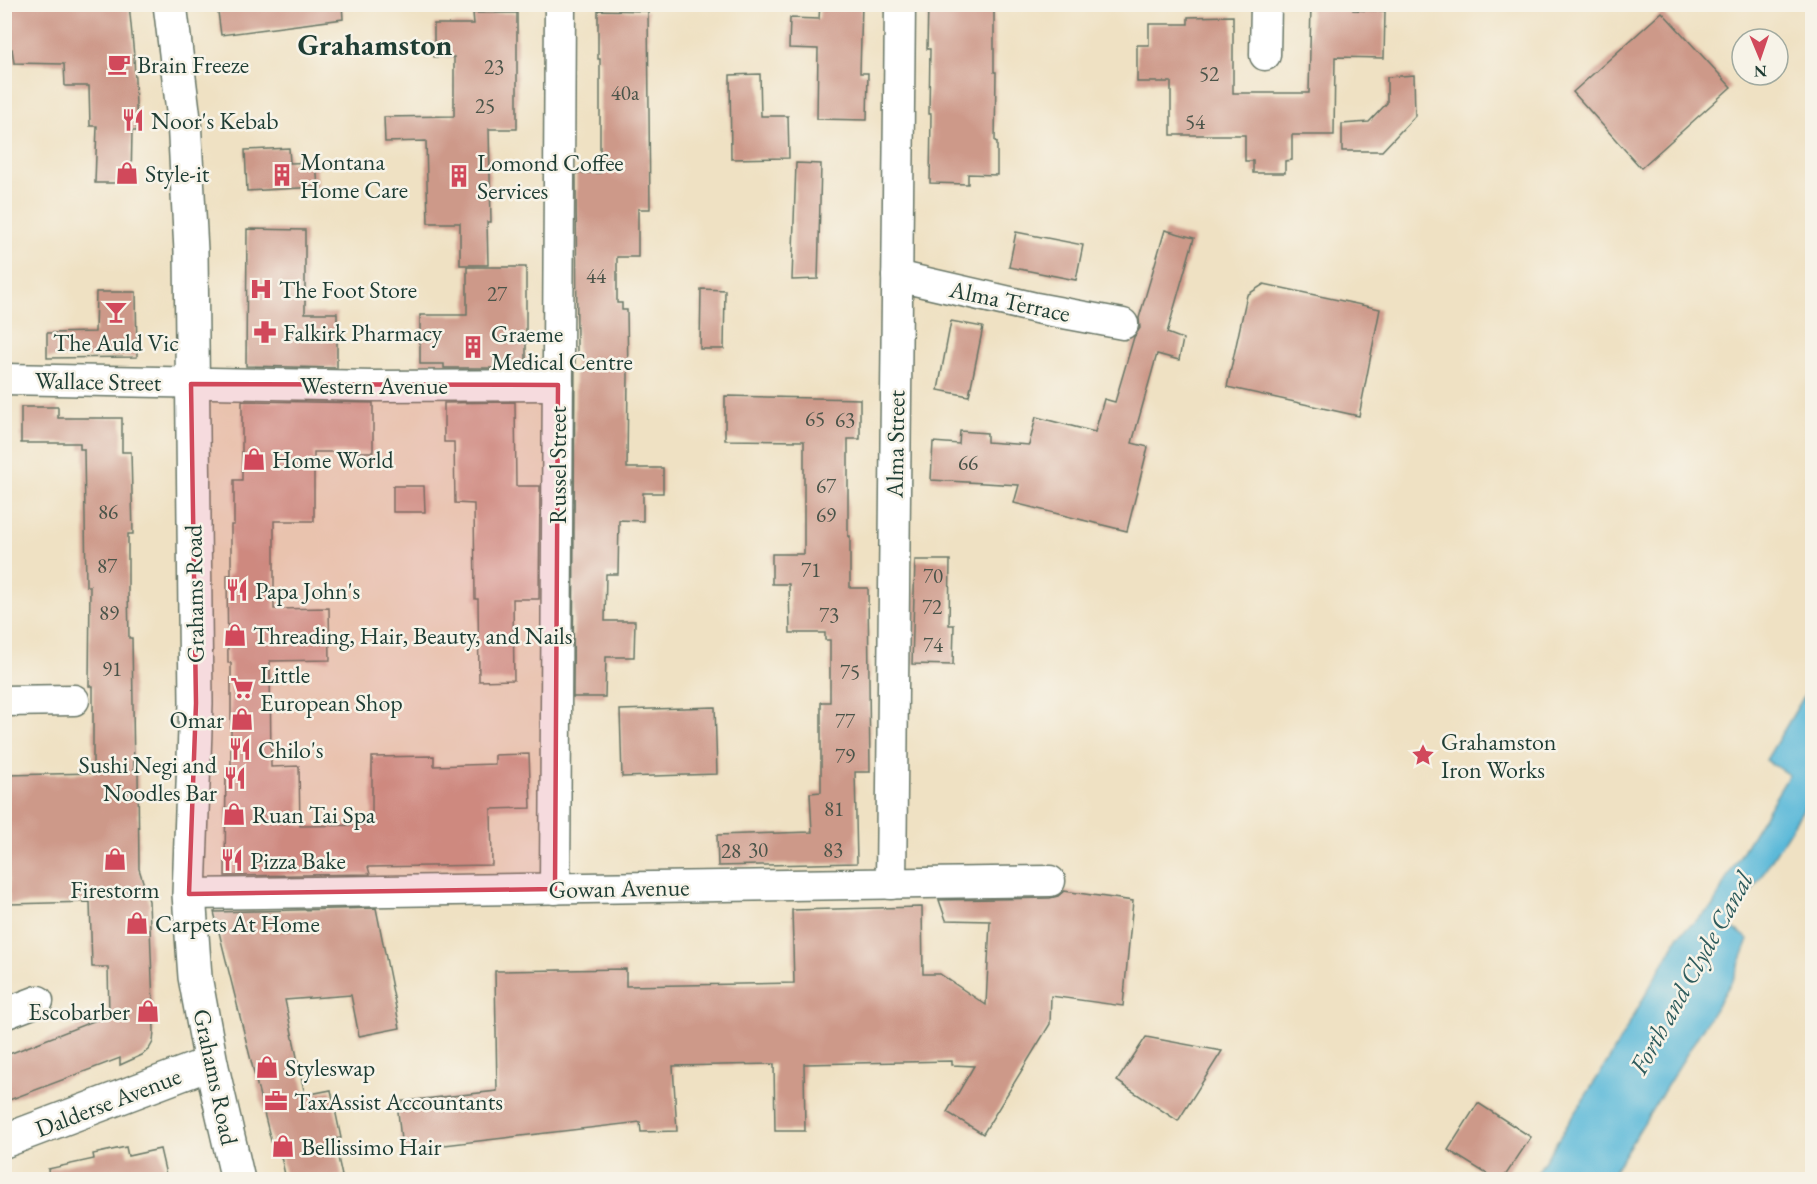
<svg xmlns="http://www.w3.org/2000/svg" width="1817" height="1184" viewBox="0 0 1817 1184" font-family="'EB Garamond',serif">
<rect width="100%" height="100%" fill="#f7f3e8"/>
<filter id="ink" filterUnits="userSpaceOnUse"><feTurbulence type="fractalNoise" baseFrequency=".0167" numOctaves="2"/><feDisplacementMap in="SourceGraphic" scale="12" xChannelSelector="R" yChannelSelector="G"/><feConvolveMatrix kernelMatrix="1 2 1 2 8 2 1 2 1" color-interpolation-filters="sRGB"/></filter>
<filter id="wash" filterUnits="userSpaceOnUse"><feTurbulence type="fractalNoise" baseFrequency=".008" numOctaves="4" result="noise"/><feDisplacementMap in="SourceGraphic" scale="24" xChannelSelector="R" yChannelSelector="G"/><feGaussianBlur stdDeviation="1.35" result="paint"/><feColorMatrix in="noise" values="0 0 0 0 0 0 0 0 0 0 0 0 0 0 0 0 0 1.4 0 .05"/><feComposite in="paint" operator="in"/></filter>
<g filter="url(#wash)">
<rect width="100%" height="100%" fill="#efe1c3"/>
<!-- water -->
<polygon fill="#5bb9d9" stroke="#3d7b86" stroke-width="1.5" points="1812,683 1812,795 1730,926 1749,939 1734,978 1609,1179 1533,1179 1611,1056 1679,935 1713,906 1727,877 1789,775 1766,760"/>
<g id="blocks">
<!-- building -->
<g fill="#cd9989">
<polygon points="4,4 129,4 134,56 137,131 132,131 131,183 95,183 97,126 90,126 89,86 65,86 64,64 14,63 12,49 4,49"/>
<polygon points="217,4 342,4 343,19 221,35"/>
<polygon points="820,4 862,4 860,73 868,73 867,120 817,119 818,49 789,48 790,18 819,19"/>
<polygon points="928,4 994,7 994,72 996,72 995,141 997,142 997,175 968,174 968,184 930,183 931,114 929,114 930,49 927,49"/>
<polygon points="1311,4 1353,4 1353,10 1385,11 1384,58 1335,57 1334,135 1292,135 1292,160 1285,161 1285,173 1253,173 1253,161 1245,161 1245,135 1171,135 1171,82 1137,82 1137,45 1149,45 1149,24 1188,24 1188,17 1233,16 1233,93 1309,93"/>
<polygon points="598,10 648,11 650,209 638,209 638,257 617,257 617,303 622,303 622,310 627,310 628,376 627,468 663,468 663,493 643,493 643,521 619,520 618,574 606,574 605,621 635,621 634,657 606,657 605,697 573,697 575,355 577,355 576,173 600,173 600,59 598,59"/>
<polygon points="1662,12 1731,87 1641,168 1573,92"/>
<polygon points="473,13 517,13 517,129 489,129 491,222 487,222 488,265 460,265 460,223 428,223 426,141 385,142 384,117 454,116 454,57 434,57 434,24 474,24"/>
<polygon points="760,74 761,116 788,116 789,158 731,159 730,75"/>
<polygon points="1414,75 1415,116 1382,151 1342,151 1342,124 1369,122 1387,103 1387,77"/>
<polygon points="289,148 290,163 316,162 318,187 247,191 245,150"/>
<polygon points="796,163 821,164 818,279 792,280"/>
<polygon points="247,229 305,230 305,313 337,313 337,368 246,366"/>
<polygon points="1165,230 1194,238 1167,333 1183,339 1179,360 1157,354 1132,443 1148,447 1127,531 1014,503 1019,485 931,480 933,442 959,444 960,431 987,433 987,442 1029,445 1036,417 1095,432 1104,399 1115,402 1134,337 1140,328 1139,318"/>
<polygon points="1016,232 1083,245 1076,280 1009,267"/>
<polygon points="467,267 526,267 526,364 515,364 515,368 444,368 444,364 420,364 420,315 467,315"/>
<polygon points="1264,284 1380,309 1359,416 1227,387 1247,295"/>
<polygon points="701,289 725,290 724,349 700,349"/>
<polygon points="96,292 136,292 137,357 47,358 47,333 95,332"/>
<polygon points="951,321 983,327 969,396 938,390"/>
<polygon points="725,396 860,399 860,439 848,439 848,536 850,536 850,588 868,588 870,772 855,772 857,863 718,866 717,835 812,832 810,793 821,792 821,702 830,702 830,640 825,640 825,633 790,633 789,584 772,584 772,554 804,554 804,441 725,440"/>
<polygon points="242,401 373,403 373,452 314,452 314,521 274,521 274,609 329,608 330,660 270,661 271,767 299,766 300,826 372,825 372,757 434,756 434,766 495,764 495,755 529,754 531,808 491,809 492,865 368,867 370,874 225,876 226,767 231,767 231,663 228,663 227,575 231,575 231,525 234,525 234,480 242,480"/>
<polygon points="515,402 516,486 540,486 539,599 513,599 514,680 479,681 478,599 475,599 474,504 455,503 454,442 444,442 444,403"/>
<polygon points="21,407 58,407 58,418 122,418 122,452 131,452 133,534 128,534 128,591 129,638 132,638 134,772 138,772 139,869 149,901 154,1031 153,1042 149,1049 142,1055 120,1065 120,1058 4,1102 4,1056 109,1015 108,967 92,967 90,902 9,904 7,775 93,773 93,686 89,686 90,586 86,586 84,449 80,449 80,443 21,443"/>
<polygon points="393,486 424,486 425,512 393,512"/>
<polygon points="915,560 950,560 949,625 954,625 953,665 912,664"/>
<polygon points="715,707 717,774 622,777 620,710"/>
<polygon points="1064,891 1133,901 1123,1006 1051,996 1050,1024 983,1134 947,1112 974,1066 952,1065 952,1061 804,1064 805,1131 775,1131 774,1064 673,1066 677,1131 641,1132 640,1122 402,1150 397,1102 497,1091 495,971 626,969 626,986 794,983 792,910 922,907 923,974 940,974 986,1005 990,921 946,920 939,900 1050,898 1058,896"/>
<polygon points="376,908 400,1028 359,1036 351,995 285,1000 305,1095 331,1090 341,1138 334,1139 342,1176 326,1179 286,1179 279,1148 273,1149 214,912"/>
<polygon points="1146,1037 1222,1051 1178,1121 1117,1081"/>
<polygon points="1478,1103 1531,1137 1503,1179 1495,1179 1448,1150"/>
<polygon points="126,1147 128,1156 160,1149 167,1179 49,1179 48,1169 94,1159 93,1154"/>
</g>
</g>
</g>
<g filter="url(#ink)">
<use href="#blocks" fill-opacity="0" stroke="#687666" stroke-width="1.5"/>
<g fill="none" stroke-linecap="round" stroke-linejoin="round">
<!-- minor casing -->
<g stroke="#687666" stroke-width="33">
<g id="minor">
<polyline points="1265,55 1266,4"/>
<polyline points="897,276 1036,308 1123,324"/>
<polyline points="4,379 373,386 558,385"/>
<polyline points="4,701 74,700"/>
<polyline points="891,884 900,4"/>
<polyline points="555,889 560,4"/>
<polyline points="189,894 1050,881"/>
<polyline points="4,1014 38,1001"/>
</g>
</g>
<!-- tertiary casing -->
<g stroke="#687666" stroke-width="36">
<polyline id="tertiary" points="4,1141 211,1063"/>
</g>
<!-- secondary casing -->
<g stroke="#687666" stroke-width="36">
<polyline id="secondary" points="170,4 184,119 191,251 196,703 189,894 195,977 211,1063 238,1180"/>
</g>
<!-- minor -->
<use href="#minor" stroke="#fff" stroke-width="30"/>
<!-- tertiary -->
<use href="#tertiary" stroke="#fff" stroke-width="33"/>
<!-- secondary -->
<use href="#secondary" stroke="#fff" stroke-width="33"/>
</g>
</g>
<!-- marked area -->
<path fill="#d1495b" fill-opacity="0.2" stroke="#d1495b" stroke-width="4.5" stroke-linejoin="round" d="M 191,384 L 558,385 L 555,889 L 189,894 L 196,703 Z"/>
<!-- icons -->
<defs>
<g id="cafe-bare" transform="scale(1.8)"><path d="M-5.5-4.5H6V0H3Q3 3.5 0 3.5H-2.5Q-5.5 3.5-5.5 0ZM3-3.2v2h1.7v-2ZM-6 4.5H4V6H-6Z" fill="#d1495b" stroke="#f7f3e8" stroke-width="2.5" paint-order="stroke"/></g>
<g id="restaurant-bare" transform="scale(1.8)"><path d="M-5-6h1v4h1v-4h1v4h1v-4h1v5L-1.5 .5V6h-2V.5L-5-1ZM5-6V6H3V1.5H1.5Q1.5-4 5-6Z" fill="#d1495b" stroke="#f7f3e8" stroke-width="2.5" paint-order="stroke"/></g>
<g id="shop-bare" transform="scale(1.8)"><path d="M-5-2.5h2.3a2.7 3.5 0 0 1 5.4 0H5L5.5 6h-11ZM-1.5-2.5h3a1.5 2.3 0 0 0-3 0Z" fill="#d1495b" stroke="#f7f3e8" stroke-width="2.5" paint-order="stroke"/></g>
<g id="building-bare" transform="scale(1.8)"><path d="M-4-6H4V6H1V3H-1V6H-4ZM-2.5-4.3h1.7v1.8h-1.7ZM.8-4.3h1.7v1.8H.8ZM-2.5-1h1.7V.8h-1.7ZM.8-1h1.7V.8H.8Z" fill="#d1495b" stroke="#f7f3e8" stroke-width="2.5" paint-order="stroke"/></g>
<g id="hospital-bare" transform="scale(1.8)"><path d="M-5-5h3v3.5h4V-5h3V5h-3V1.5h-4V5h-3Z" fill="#d1495b" stroke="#f7f3e8" stroke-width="2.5" paint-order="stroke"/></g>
<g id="bar-bare" transform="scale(1.8)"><path d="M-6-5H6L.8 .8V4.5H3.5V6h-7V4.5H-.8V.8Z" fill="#d1495b" stroke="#f7f3e8" stroke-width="2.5" paint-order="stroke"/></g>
<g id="pharmacy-bare" transform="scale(1.8)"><path d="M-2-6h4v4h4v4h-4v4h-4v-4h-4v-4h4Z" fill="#d1495b" stroke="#f7f3e8" stroke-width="2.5" paint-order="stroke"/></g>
<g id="supermarket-bare" transform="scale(1.8)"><path d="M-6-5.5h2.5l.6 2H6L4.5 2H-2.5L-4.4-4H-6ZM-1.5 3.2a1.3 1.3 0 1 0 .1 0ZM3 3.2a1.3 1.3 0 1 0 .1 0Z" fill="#d1495b" stroke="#f7f3e8" stroke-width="2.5" paint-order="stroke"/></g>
<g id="sight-bare" transform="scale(1.8)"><path d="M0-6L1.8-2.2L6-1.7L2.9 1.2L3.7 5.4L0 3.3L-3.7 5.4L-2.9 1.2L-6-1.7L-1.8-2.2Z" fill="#d1495b" stroke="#f7f3e8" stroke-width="2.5" paint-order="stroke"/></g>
<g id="office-bare" transform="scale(1.8)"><path d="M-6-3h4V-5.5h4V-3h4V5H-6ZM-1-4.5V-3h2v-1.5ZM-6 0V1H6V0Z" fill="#d1495b" stroke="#f7f3e8" stroke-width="2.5" paint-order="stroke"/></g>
</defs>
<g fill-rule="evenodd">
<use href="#cafe-bare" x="119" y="64"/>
<use href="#restaurant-bare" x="133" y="120"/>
<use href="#shop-bare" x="127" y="173"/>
<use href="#building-bare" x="282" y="175"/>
<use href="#building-bare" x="459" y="176"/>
<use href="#hospital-bare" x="261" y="289"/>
<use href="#bar-bare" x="116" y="312"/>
<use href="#pharmacy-bare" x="265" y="332"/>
<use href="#building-bare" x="473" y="347"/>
<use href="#shop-bare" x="254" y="459"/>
<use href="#restaurant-bare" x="237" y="590"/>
<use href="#shop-bare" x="235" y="635"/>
<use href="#supermarket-bare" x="242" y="688"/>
<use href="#shop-bare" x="242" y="719"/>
<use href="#restaurant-bare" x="240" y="749"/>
<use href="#sight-bare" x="1423" y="755"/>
<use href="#restaurant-bare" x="235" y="778"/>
<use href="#shop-bare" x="234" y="814"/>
<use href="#shop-bare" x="115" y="859"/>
<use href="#restaurant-bare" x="232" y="860"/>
<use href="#shop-bare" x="137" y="923"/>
<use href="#shop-bare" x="148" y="1011"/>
<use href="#shop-bare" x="267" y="1067"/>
<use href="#office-bare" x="276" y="1101"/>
<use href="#shop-bare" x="283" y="1146"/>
</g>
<g text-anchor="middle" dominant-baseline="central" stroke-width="5" stroke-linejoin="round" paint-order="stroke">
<!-- number labels -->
<g font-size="21" fill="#4a5449">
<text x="494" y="66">23</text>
<text x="1209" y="73">52</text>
<text x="625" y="92">40a</text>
<text x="485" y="105">25</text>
<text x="1195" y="121">54</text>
<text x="596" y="275">44</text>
<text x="497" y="293">27</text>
<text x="815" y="418">65</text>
<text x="845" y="419">63</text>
<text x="968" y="462">66</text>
<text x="826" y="485">67</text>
<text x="108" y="511">86</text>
<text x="826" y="514">69</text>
<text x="107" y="565">87</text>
<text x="811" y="569">71</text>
<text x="933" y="575">70</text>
<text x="932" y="606">72</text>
<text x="109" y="612">89</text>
<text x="829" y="614">73</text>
<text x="933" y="644">74</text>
<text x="112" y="668">91</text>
<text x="850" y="671">75</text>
<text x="845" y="720">77</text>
<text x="845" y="755">79</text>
<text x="834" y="808">81</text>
<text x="758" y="849">30</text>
<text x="833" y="849">83</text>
<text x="731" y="850">28</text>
</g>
<!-- poi labels -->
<g font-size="24" fill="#1f3d34" stroke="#f7f3e8" text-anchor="start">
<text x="137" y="64">Brain Freeze</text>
<text x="151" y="120">Noor's Kebab</text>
<text x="300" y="161">Montana<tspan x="300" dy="28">Home Care</tspan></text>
<text x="477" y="162">Lomond Coffee<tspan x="477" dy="28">Services</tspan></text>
<text x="145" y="173">Style-it</text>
<text x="279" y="289">The Foot Store</text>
<text x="283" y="332">Falkirk Pharmacy</text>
<text x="491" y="333">Graeme<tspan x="491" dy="28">Medical Centre</tspan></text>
<text x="116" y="342" text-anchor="middle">The Auld Vic</text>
<text x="272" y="459">Home World</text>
<text x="255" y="590">Papa John's</text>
<text x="253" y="635">Threading, Hair, Beauty, and Nails</text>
<text x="260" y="674">Little<tspan x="260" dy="28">European Shop</tspan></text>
<text x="224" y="719" text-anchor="end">Omar</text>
<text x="1441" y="741">Grahamston<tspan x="1441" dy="28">Iron Works</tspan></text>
<text x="258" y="749">Chilo's</text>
<text x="217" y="764" text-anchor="end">Sushi Negi and<tspan x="217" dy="28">Noodles Bar</tspan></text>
<text x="252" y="814">Ruan Tai Spa</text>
<text x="250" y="860">Pizza Bake</text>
<text x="115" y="889" text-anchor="middle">Firestorm</text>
<text x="155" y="923">Carpets At Home</text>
<text x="130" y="1011" text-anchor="end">Escobarber</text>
<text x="285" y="1067">Styleswap</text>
<text x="294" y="1101">TaxAssist Accountants</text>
<text x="301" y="1146">Bellissimo Hair</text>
</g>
<!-- street labels -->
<g font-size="24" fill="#1f3d34" stroke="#f7f3e8">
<text transform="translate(1010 301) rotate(12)">Alma Terrace</text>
<text transform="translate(98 381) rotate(1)">Wallace Street</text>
<text x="374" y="385">Western Avenue</text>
<text transform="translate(895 444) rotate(-89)">Alma Street</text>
<text transform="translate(557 465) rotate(-90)">Russel Street</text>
<text transform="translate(194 594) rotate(-91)">Grahams Road</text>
<text transform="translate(619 888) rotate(-1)">Gowan Avenue</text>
<text transform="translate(216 1077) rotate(78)">Grahams Road</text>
<text transform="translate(108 1102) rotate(-21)">Dalderse Avenue</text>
</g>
<!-- water labels -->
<g font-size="26" font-style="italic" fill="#2e5c5d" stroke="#f7f3e8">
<text transform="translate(1691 973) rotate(-61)">Forth and Clyde Canal</text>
</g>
<!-- district labels -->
<g font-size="30" font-weight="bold" fill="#1f3d34" stroke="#f7f3e8">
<text x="375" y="44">Grahamston</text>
</g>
</g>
<!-- margin -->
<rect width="1817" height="1184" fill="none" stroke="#f7f3e8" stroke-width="24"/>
<!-- north arrow -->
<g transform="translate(1760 57) rotate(178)"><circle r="28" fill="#f7f3e8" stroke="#a1aaa0" stroke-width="1.5"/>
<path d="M0-4.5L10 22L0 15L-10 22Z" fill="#d1495b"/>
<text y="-9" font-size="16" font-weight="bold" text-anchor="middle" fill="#1f3d34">N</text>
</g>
</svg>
